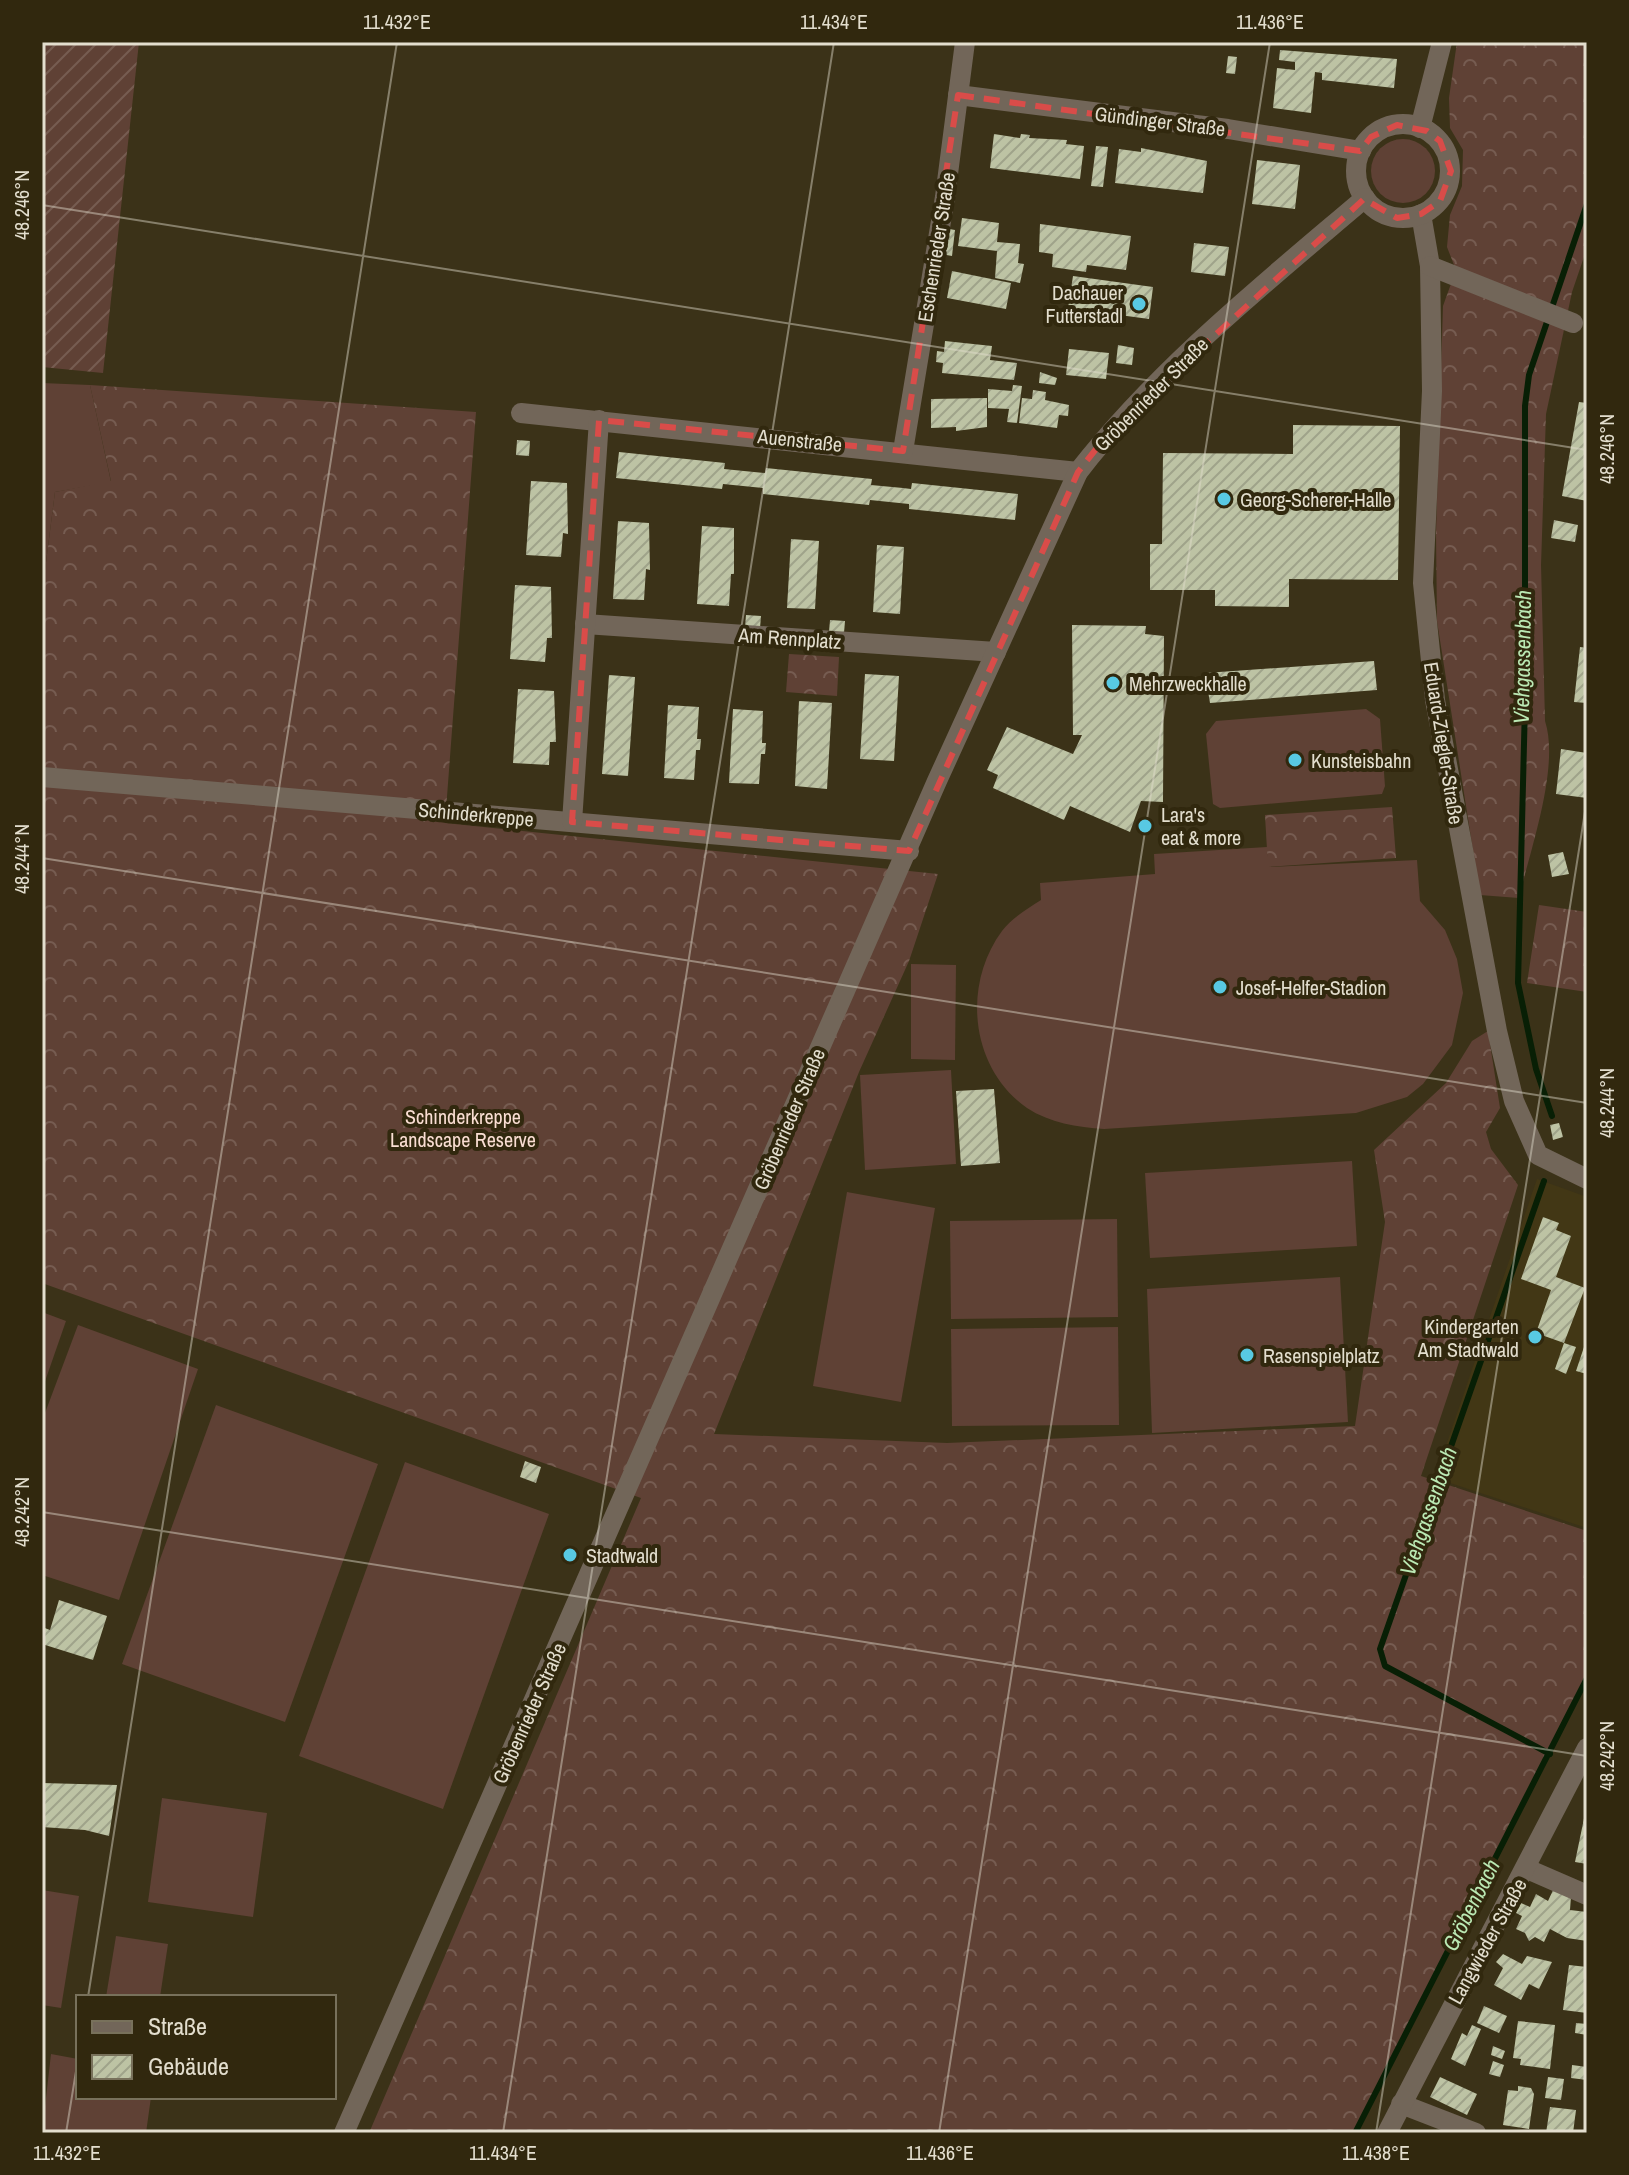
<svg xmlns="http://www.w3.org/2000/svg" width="1629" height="2175" viewBox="0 0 1629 2175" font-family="'Archivo Narrow',sans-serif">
<defs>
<pattern id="forest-crowns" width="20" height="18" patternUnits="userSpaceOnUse" patternTransform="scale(2)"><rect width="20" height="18" fill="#5f4135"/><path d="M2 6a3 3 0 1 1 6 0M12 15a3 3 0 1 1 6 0" fill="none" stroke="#765c51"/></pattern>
<pattern id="garden-furrows" width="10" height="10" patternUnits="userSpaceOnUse" patternTransform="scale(2)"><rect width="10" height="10" fill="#5f4135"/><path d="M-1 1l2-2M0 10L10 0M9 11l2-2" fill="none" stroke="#765c51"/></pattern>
<pattern id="building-hatch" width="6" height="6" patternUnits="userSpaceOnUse" patternTransform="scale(2)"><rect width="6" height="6" fill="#bdc3a4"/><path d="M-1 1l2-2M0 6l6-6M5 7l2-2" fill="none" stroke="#9fa38a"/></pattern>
</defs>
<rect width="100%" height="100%" fill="#3b3218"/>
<!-- built -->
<polygon fill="#423715" points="1537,1179 1587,1197 1587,1528 1435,1478"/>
<!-- grass -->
<g fill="#5f4135">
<circle cx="1403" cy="171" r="32"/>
<polygon points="42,383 90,385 111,482 55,492 42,594"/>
<polygon points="1366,709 1380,719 1385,786 1382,794 1220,808 1213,804 1206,734 1216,721"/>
<path d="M 1267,847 L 1269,867 L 1417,860 L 1420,901 L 1445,930 L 1457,959 L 1463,993 L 1452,1045 L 1423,1084 L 1407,1097 L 1356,1113 L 1104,1129 C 1077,1127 1050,1123 1027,1108 C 970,1068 962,985 1002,931 C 1012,918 1027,909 1041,900 L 1040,883 L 1155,874 L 1154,854 Z"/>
<polygon points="911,964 956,965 955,1060 911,1059"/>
<polygon points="951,1070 956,1164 865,1170 860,1075"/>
<polygon points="1352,1161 1357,1246 1150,1258 1145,1173"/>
<polygon points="847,1192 935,1208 901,1402 813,1386"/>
<polygon points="1117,1219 1118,1317 951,1319 950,1221"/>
<polygon points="1340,1277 1348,1422 1152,1433 1147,1289"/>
<polygon points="42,1312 66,1321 42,1390"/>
<polygon points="78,1325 198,1369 119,1600 42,1575 42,1421"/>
<polygon points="1118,1327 1119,1425 952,1426 951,1329"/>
<polygon points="216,1405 378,1464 285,1722 122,1664"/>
<polygon points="405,1462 549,1514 443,1809 299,1756"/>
<polygon points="162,1798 267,1813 253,1917 148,1902"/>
<polygon points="42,1890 79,1896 61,2008 42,2005"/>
<polygon points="116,1936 168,1944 160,1997 106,1997"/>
<polygon points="51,2054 78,2059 78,2097 151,2097 146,2133 42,2133"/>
</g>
<!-- forest -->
<g fill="url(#forest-crowns)">
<path d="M 1457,42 L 1587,42 L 1587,248 L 1572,292 L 1546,414 L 1541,565 L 1545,721 C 1560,767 1530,850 1519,898 L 1480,895 L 1437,621 L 1436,533 L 1443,306 L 1456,270 L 1447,247 L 1450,215 L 1462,186 L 1463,150 L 1450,128 L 1449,98 Z"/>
<polygon points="90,385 476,412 445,823 938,874 909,961 859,1072 714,1434 947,1443 1355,1426 1385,1222 1374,1150 1446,1083 1472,1041 1488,1031 1500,1108 1486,1132 1491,1149 1518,1185 1421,1476 1587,1531 1587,1678 1355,2133 369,2133 641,1498 42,1283 42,594 55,492 111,481"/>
<polygon points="789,654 839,657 837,696 786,692"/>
<polygon points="1392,807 1396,858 1268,867 1265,815"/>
<polygon points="1539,905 1587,912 1587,992 1527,983"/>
</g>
<!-- garden -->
<polygon fill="url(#garden-furrows)" points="42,42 139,42 103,373 42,367"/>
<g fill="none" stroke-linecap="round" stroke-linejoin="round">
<!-- stream -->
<g stroke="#081f05" stroke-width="6">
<polyline points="1552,1116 1536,1069 1518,983 1525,704 1525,406 1529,375 1587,204"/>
<polyline points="1544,1181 1380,1649 1385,1666 1550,1754"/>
<polyline points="1355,2133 1587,1678"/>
</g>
</g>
<!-- building -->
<g fill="url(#building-hatch)">
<polygon points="1280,50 1397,59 1394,88 1322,80 1322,73 1315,72 1311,113 1273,108 1277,68 1295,70 1295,62 1279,60"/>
<polygon points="1228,56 1237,57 1235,74 1226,73"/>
<polygon points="994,134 1020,138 1021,134 1030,135 1029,138 1067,140 1066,144 1084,146 1080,179 990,168"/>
<polygon points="1096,146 1108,147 1103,187 1091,186"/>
<polygon points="1141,148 1207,161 1203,193 1115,183 1119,149 1141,152"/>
<polygon points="1257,160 1300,165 1295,209 1252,204"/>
<polygon points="962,218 999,223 997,242 1020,244 1018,263 1024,264 1020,283 995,278 997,251 958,246"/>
<polygon points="1040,224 1131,236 1126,270 1087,265 1086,272 1052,267 1053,254 1039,252"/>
<polygon points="944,228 955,230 952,256 941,254"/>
<polygon points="1194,243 1229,247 1225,276 1191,272"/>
<polygon points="952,271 1011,283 1006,309 947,298"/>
<polygon points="1073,276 1153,287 1149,319 1068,308"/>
<polygon points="945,341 992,346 990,360 1017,363 1014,380 942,373 943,363 936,362 937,351 944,352"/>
<polygon points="1118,345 1134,348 1132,365 1116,363"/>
<polygon points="1069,349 1109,353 1106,379 1066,375"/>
<polygon points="1040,372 1057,378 1055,385 1039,383"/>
<polygon points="1013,385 1022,386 1017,423 1007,422 1009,409 988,408 988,389 1012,391"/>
<polygon points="1033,390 1046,392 1045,400 1069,405 1068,416 1059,415 1057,428 1019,423 1022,398 1032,399"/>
<polygon points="987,398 987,427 956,431 956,427 931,428 931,399"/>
<polygon points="1579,402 1587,403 1587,501 1562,496"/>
<polygon points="1293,425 1400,426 1398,580 1289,579 1289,607 1215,606 1215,590 1150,590 1150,544 1162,544 1163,453 1293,454"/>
<polygon points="517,440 530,441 529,456 516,455"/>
<polygon points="619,452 725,463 724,469 765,473 766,468 872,479 871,485 903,488 911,489 912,483 1018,494 1015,520 909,509 909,504 870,500 869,505 763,494 763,488 723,484 722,489 616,478"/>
<polygon points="531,481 567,483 568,534 563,533 561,557 526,555"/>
<polygon points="1554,520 1578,525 1575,542 1551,538"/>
<polygon points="618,521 649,523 650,570 646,569 644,600 613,599"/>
<polygon points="702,526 734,528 734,574 731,574 729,606 697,604"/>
<polygon points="791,539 819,541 815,609 787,608"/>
<polygon points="877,545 904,547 900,614 873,612"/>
<polygon points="515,585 551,587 552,638 547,638 545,662 510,659"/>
<polygon points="746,615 761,616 760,628 745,627"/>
<polygon points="830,620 845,621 844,633 829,632"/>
<polygon points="1072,625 1146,626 1145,634 1164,636 1163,802 1141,801 1130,832 1070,806 1064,820 993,788 998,775 987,770 1007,727 1073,754 1082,735 1073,735"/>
<polygon points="1580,647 1587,648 1587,703 1574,702"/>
<polygon points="1374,661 1377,690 1210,703 1205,673"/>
<polygon points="865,674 899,676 894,761 860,759"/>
<polygon points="609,675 635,677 628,776 602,774"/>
<polygon points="518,689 554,691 556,742 550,742 549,765 513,763"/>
<polygon points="799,701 832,703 827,789 795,786"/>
<polygon points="668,705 699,707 697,739 701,739 700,750 696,750 694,780 664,778"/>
<polygon points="733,709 763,711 762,743 766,743 765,754 761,754 759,784 729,783"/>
<polygon points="1561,749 1587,753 1587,798 1556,794"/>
<polygon points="1563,852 1569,874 1552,877 1548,855"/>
<polygon points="994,1089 1000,1163 961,1166 956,1091"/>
<polygon points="1559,1123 1563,1137 1553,1140 1550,1125"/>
<polygon points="1543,1217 1559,1223 1556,1230 1571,1236 1556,1277 1585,1288 1564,1343 1576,1347 1566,1374 1555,1369 1564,1343 1536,1333 1551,1290 1521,1279"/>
<polygon points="1586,1341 1587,1341 1587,1374 1576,1371"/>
<polygon points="525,1461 541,1467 536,1483 520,1477"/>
<polygon points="59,1600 107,1616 93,1660 42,1644 42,1627 50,1630"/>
<polygon points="42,1783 117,1785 109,1836 85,1830 42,1827"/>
<polygon points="1587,1804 1587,1864 1575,1862"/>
<polygon points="1554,1888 1571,1896 1570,1910 1587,1912 1587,1941 1567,1938 1550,1929 1544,1942 1535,1937 1529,1941 1525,1933 1516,1929 1522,1916 1516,1913 1521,1903 1530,1907 1536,1894 1548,1901"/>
<polygon points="1503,1954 1522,1964 1527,1956 1552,1962 1539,1989 1529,1984 1521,2000 1494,1985 1503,1968 1496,1962"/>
<polygon points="1569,1965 1587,1967 1587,2013 1563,2010"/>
<polygon points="1484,2006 1507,2016 1499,2033 1477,2023"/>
<polygon points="1518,2021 1555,2025 1550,2069 1520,2065 1521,2059 1513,2058"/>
<polygon points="1576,2023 1587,2024 1587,2035 1575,2033"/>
<polygon points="1472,2025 1481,2029 1465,2066 1451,2059 1462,2033 1467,2036"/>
<polygon points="1493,2046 1505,2051 1502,2059 1491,2055"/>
<polygon points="1493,2061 1504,2065 1500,2077 1489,2074"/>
<polygon points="1572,2065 1587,2067 1587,2080 1571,2078"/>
<polygon points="1440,2077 1477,2094 1467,2115 1430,2097"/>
<polygon points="1548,2077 1564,2079 1561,2100 1545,2098"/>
<polygon points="1518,2086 1531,2088 1534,2094 1529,2129 1503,2125 1508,2090 1518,2091"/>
<polygon points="1550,2107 1576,2110 1573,2133 1546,2133"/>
</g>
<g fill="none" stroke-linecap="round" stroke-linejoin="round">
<!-- minor -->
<g stroke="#726659" stroke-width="20">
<polyline points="958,95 1228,129 1361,151"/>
<polyline points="1421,214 1430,266 1432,391 1423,583 1435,700 1497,1031 1514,1101 1538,1155 1587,1179"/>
<polyline points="1430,266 1573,323"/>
<polyline points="521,413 1078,472"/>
<polyline points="903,451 945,197 965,42"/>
<polyline points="585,624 996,652"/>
<polyline points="42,777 909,851"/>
<polyline points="572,822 599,420"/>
<polyline points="1527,1869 1587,1895"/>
<polyline points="1401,2104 1476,2133"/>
<polyline points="1387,2133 1587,1748"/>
</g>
<!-- tertiary -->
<g stroke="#726659" stroke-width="20">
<circle cx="1403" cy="171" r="47"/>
<polyline points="1420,128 1442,42"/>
<path d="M 344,2133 L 937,781 L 1078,472 C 1159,368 1265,283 1365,198"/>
</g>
</g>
<!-- marked area -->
<path fill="none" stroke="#d94c49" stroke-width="6" stroke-dasharray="16 10" stroke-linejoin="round" d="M 958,95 L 1360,151 L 1371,137 L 1397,125 L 1427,131 L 1440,141 L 1451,171 L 1440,201 L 1421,214 L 1397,218 L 1364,199 L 1111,430 L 1078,472 L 909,851 L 572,822 L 599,420 L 903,451 Z"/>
<!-- ticks -->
<path fill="none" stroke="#e3dece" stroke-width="2" stroke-opacity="0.45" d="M 42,205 L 1587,450M 42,858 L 1587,1103M 42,1512 L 1587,1756M 88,1997 L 397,42M 66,2133 L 78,2059M 503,2133 L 834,42M 939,2133 L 1270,42M 1376,2133 L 1587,799"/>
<!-- markers -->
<g fill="#58c9e3" stroke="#31280e" stroke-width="3">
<circle cx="1139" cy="304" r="8"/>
<circle cx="1224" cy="499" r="8"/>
<circle cx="1113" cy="683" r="8"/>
<circle cx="1295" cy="760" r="8"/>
<circle cx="1145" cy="826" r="8"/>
<circle cx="1220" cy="987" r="8"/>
<circle cx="1535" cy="1337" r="8"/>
<circle cx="1247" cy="1355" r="8"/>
<circle cx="570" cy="1555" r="8"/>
</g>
<g text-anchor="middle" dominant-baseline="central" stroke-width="8" stroke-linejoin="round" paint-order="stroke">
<!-- street labels -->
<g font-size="20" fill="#e3dece" stroke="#31280e">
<text transform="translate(1160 121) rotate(7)">Gündinger Straße</text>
<text transform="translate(936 247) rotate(-81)">Eschenrieder Straße</text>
<text transform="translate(1151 394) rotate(-45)">Gröbenrieder Straße</text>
<text transform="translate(800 440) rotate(6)">Auenstraße</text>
<text transform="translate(790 638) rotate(4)">Am Rennplatz</text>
<text transform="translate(1444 743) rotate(81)">Eduard-Ziegler-Straße</text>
<text transform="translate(476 814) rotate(5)">Schinderkreppe</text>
<text transform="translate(789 1119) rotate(-67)">Gröbenrieder Straße</text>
<text transform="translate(529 1713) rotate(-66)">Gröbenrieder Straße</text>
<text transform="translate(1487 1941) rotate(-61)">Langwieder Straße</text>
</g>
<!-- poi labels -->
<g font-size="20" fill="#e3dece" stroke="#31280e" text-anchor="start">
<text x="1123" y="292" text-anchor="end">Dachauer<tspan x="1123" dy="23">Futterstadl</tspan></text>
<text x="1240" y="499">Georg-Scherer-Halle</text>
<text x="1129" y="683">Mehrzweckhalle</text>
<text x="1311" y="760">Kunsteisbahn</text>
<text x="1161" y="814">Lara's<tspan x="1161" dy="23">eat &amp; more</tspan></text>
<text x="1236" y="987">Josef-Helfer-Stadion</text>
<text x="1519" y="1326" text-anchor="end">Kindergarten<tspan x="1519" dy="23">Am Stadtwald</tspan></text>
<text x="1263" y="1355">Rasenspielplatz</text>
<text x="586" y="1555">Stadtwald</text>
</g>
<!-- park labels -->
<g font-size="20" fill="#faded3" stroke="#31280e">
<text x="463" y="1116">Schinderkreppe<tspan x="463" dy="23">Landscape Reserve</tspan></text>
</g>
<!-- water labels -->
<g font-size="22" font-style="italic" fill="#bbe9b4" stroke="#31280e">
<text transform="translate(1522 657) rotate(-89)">Viehgassenbach</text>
<text transform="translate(1428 1511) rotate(-71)">Viehgassenbach</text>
<text transform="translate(1471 1905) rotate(-63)">Gröbenbach</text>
</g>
</g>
<!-- border -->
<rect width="1629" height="2175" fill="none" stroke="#31280e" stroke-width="88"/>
<!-- legend -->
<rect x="76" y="1995" width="260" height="104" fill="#31280e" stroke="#78715b" stroke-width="2"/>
<rect x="92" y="2021" width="40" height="12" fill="#726659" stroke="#78715b" stroke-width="2"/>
<text x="148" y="2035" font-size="24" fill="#e3dece">Straße</text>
<rect x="92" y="2055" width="40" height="24" fill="url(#building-hatch)" stroke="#78715b" stroke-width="2"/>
<text x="148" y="2075" font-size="24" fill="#e3dece">Gebäude</text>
<rect x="44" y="44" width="1541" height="2087" fill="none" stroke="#e3dece" stroke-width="3"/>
<g font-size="20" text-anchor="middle" fill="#e3dece">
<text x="397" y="29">11.432°E</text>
<text x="834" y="29">11.434°E</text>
<text x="1270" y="29">11.436°E</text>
<text transform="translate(22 205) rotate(-90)" y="7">48.246°N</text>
<text transform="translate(1607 449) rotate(-90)" y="7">48.246°N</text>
<text transform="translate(22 859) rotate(-90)" y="7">48.244°N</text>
<text transform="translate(1607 1103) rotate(-90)" y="7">48.244°N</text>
<text transform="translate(22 1512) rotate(-90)" y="7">48.242°N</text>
<text transform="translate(1607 1756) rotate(-90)" y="7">48.242°N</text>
<text x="67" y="2160">11.432°E</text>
<text x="503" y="2160">11.434°E</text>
<text x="940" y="2160">11.436°E</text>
<text x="1376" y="2160">11.438°E</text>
</g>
</svg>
